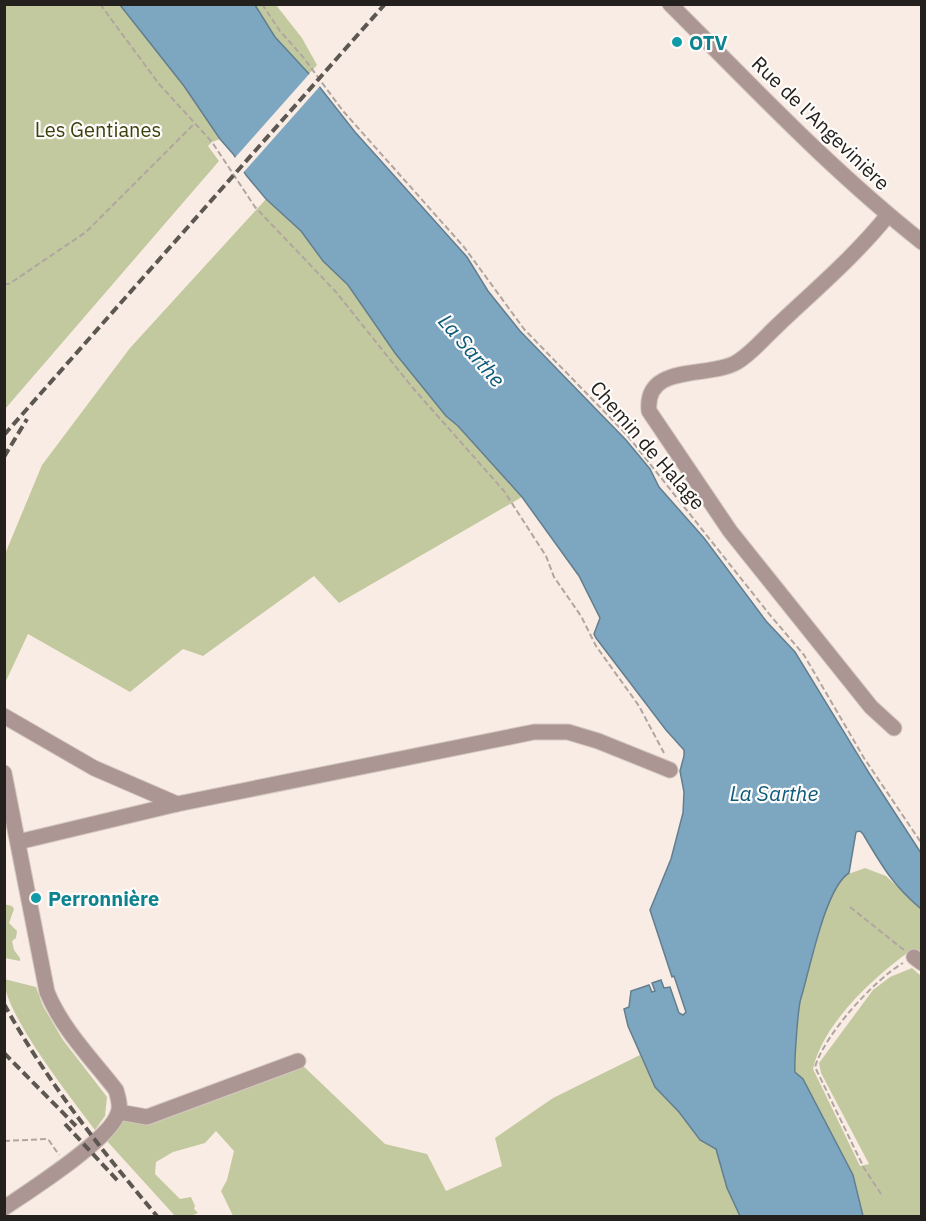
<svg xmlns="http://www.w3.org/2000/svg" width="926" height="1221" viewBox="0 0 926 1221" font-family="'IBM Plex Sans',sans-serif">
<rect width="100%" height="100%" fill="#f9ece4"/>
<!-- green -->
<g fill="#c3c99f">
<polygon points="5,5 120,5 184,86 220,139 212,142 208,146 219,161 5,409"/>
<polygon points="255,5 276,5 302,38 317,65 309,74 270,31"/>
<polygon points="266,199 301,231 323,261 348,285 395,353 446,416 458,426 522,497 339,603 314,576 203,656 183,649 130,692 28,634 5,683 5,554 42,465 130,348"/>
<path d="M 865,868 L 886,876 L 921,909 L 921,958 L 911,950 C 874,977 823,1023 813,1069 L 860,1166 L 869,1164 L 821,1073 L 819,1063 L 873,990 L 890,977 L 912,968 L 921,976 L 921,1216 L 863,1216 L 853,1175 L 800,1076 L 796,1072 L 794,1068 L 800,998 L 826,909 L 836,886 L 843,876 Z"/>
<polygon points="4,904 12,906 14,909 9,923 17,931 16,938 12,941 14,950 20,958 20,961 5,958"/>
<path d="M 4,979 L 36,987 L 43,1006 L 63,1040 L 107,1097 L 105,1116 L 95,1130 C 72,1099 4,1014 4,979 Z"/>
<polygon points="640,1055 655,1087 662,1095 679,1112 700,1140 716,1149 735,1205 740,1216 233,1216 221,1191 227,1180 234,1151 216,1131 205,1143 173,1152 156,1162 155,1174 180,1199 191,1197 195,1206 194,1209 198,1213 193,1215 193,1216 175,1216 106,1140 119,1112 136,1117 298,1061 385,1144 427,1154 446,1191 502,1166 495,1138 553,1098"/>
</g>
<!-- water -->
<path fill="#7da7c0" stroke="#627e8f" stroke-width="1.5" d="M 120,5 L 255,5 L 275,37 L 311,76 L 355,132 L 467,257 L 488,291 L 520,331 L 626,440 L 650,469 L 659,487 L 704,538 L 766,621 L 795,652 L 869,773 L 921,853 L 921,909 C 892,884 882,866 863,834 L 860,831 L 856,832 L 849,873 C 825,888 810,969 801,998 C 798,1006 794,1064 795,1072 L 803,1079 L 853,1175 L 863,1216 L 740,1216 L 727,1188 L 716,1149 L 700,1140 L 679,1112 L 655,1087 L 628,1026 L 624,1009 L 629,1007 L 631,991 L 649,985 L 652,992 L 655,991 L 652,983 L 661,980 L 664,988 L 670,987 L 679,1013 L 683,1015 L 686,1012 L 674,976 L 672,977 L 650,910 L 671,859 L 683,813 L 684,792 L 680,771 L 684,756 L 684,750 L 666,730 L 596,638 L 594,634 L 600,618 L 579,576 L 522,497 L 458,426 L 446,416 L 395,353 L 348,285 L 323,261 L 301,231 L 266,199 L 246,175 L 234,155 L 220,139 L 184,86 Z"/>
<!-- pier -->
<polygon fill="#f9ece4" points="311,72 321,85 242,174 233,160"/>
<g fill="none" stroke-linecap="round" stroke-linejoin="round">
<!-- minor casing -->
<g stroke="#d3c7c0" stroke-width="17">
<g id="minor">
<path d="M 670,4 C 752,86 831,170 922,242"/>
<path d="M 888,215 C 855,256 816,289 778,325 C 766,336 751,354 737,362 C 710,379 644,362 649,411 L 730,531 L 871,707 L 894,728"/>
<polyline points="4,716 94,768 177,804 534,732 568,732 598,741 670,770"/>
<path d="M 4,773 L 47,992 C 62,1029 92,1059 116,1090 C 118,1097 121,1106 118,1113 C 111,1139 29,1191 4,1208"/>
<polyline points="18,842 177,804"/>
<polyline points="914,957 922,963"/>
<polyline points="119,1112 147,1117 298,1061"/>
</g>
</g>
<!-- path -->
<g stroke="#b0a6a0" stroke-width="2" stroke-dasharray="6 3" stroke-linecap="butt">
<polyline points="100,4 159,84 212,142 255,207 336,292 412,387 504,491 546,556 554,577 581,616 596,646 639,706 664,753"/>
<polyline points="262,4 280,31 303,57 343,111 464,247 524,329 627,435 770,615 804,655 864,758 922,844"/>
<polyline points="4,284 9,284 86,232 195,123"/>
<polyline points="850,907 904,950"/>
<polyline points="4,1141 48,1139 59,1155"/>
<path d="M 881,1194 L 864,1168 L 815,1067 C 825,1034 874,980 903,963"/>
</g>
<!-- minor -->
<use href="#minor" stroke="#ac9693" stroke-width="15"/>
<!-- rail -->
<g stroke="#5d5752" stroke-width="4" stroke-dasharray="9 4.5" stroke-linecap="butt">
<polyline points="4,435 385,4"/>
<polyline points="4,457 27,419"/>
<path d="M 4,1004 C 46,1080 101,1150 157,1216"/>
<polyline points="4,1053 76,1126"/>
<polyline points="65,1124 118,1181"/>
</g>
</g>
<!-- markers -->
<g fill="#0f9aa8" stroke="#fefcfa" stroke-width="2">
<circle cx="677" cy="42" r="6"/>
<circle cx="36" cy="898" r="6"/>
</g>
<g text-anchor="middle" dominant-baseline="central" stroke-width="4.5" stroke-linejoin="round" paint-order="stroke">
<!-- culture labels -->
<g font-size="20" font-weight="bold" fill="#0d838f" stroke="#fefcfa" text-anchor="start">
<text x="689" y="42">OTV</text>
<text x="48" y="898">Perronnière</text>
</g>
<!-- street labels -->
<g font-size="20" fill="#24201d" stroke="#fefcfa">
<text transform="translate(821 123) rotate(44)">Rue de l'Angevinière</text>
<text transform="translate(648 445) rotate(49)">Chemin de Halage</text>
</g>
<!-- park labels -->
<g font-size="20" fill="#3c400e" stroke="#fefcfa">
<text x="98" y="129">Les Gentianes</text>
</g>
<!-- water labels -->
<g font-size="21" font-style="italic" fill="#0d5b7c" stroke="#fefcfa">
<text transform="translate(472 350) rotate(49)">La Sarthe</text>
<text x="774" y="793">La Sarthe</text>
</g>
</g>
<!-- border -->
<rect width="926" height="1221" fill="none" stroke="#24201d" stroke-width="12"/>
</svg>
